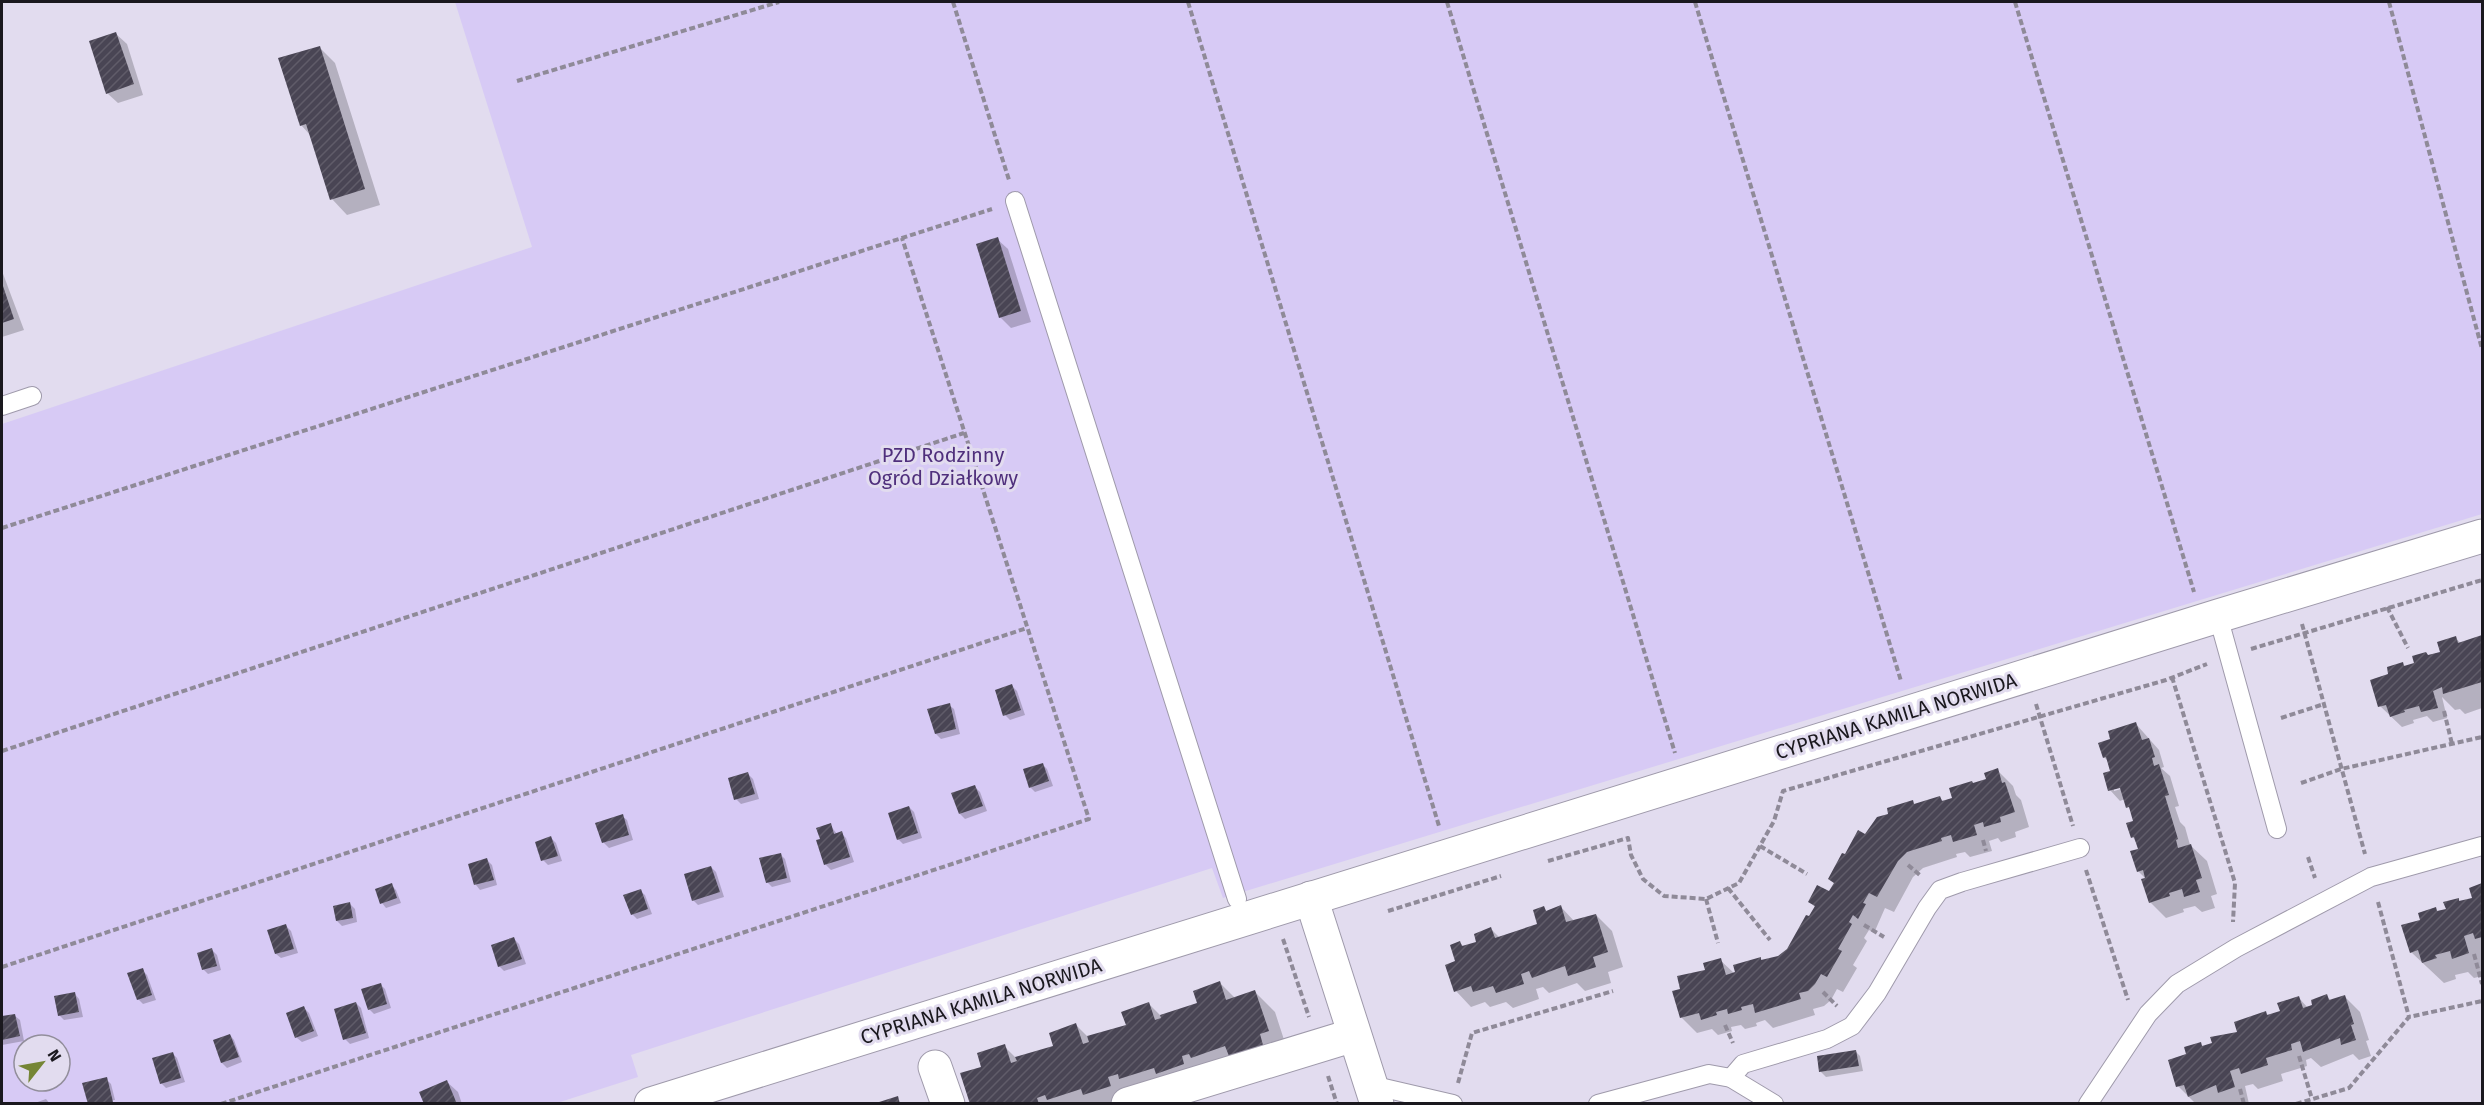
<svg xmlns="http://www.w3.org/2000/svg" width="2484" height="1105" viewBox="0 0 2484 1105" font-family="'Fira Sans',sans-serif">
<defs>
<pattern id="building-hatch" width="6" height="6" patternUnits="userSpaceOnUse" patternTransform="scale(1.5)"><rect width="6" height="6" fill="#494554"/><path d="M-1 1l2-2M0 6l6-6M5 7l2-2" fill="none" stroke="#605c69"/></pattern>
</defs>
<rect width="100%" height="100%" fill="#e2dcef"/>
<!-- green -->
<path fill="#d7caf5" fill-rule="evenodd" d="M 455,2 L 2482,2 L 2482,514 L 1223,898 L 1212,868 L 631,1055 L 638,1077 L 557,1103 L 2,1103 L 2,424 L 532,247 ZM 24,1045 L 60,1045 L 60,1081 L 24,1081 Z"/>
<!-- shadow -->
<g fill="#0003" fill-rule="evenodd">
<polygon points="116,34 127,44 143,95 118,103 107,93"/>
<polygon points="319,47 335,63 380,205 347,215 332,199 311,136 301,125"/>
<polygon points="997,239 1008,249 1031,322 1011,328 1000,317"/>
<polygon points="2,271 24,330 2,337"/>
<polygon points="2482,637 2482,708 2465,714 2460,709 2455,710 2442,697 2447,718 2433,722 2427,716 2413,720 2414,723 2402,727 2380,706 2390,675 2403,664 2406,667 2442,653 2456,638 2461,644"/>
<polygon points="1012,686 1017,691 1025,715 1010,720 1005,715"/>
<polygon points="949,705 954,709 960,734 941,739 936,734"/>
<path d="M 2136,724 L 2159,750 L 2164,767 L 2161,768 L 2170,776 L 2179,806 L 2175,807 L 2180,822 L 2185,827 L 2190,845 L 2207,861 L 2217,894 L 2211,896 L 2215,908 L 2202,912 L 2195,906 L 2183,909 L 2184,912 L 2166,918 L 2150,902 L 2146,879 L 2138,871 L 2140,850 L 2133,837 L 2136,822 L 2125,799 L 2120,801 L 2110,790 L 2112,772 L 2109,762 L 2104,757 L 2112,740 ZM 2128,787 L 2114,791 L 2114,788 Z"/>
<polygon points="1042,764 1047,769 1053,786 1035,792 1030,787"/>
<polygon points="1997,770 2013,786 2016,795 2021,800 2029,827 2015,832 2016,837 2001,842 1998,838 1989,841 1992,851 1970,857 1965,852 1956,854 1957,857 1923,868 1913,877 1894,912 1885,908 1874,933 1869,930 1864,938 1867,941 1853,965 1857,968 1843,992 1837,989 1831,1000 1824,1006 1813,1009 1815,1015 1773,1028 1765,1020 1756,1023 1757,1026 1745,1029 1741,1025 1731,1027 1732,1031 1718,1035 1712,1029 1697,1033 1681,1017 1682,990 1720,960 1735,974 1760,958 1763,961 1778,957 1788,951 1816,908 1810,902 1830,893 1835,884 1830,879 1846,856 1890,815 1912,802 1916,805 1940,798 1944,802 1954,799 1974,785 1988,780"/>
<polygon points="748,774 753,779 759,799 741,804 736,799"/>
<polygon points="975,787 980,792 987,811 965,819 960,814"/>
<polygon points="909,807 914,812 922,838 903,844 898,839"/>
<polygon points="622,816 627,820 633,840 609,848 604,843 597,824"/>
<polygon points="830,825 837,834 841,833 846,838 854,862 831,870 826,865 818,841 822,840"/>
<polygon points="551,838 556,843 562,861 548,865 543,860"/>
<polygon points="780,854 785,859 791,882 772,887 767,882"/>
<polygon points="487,860 492,865 497,885 480,890 476,885"/>
<polygon points="711,867 716,872 724,897 698,905 693,900"/>
<polygon points="391,885 396,890 401,903 386,908 382,903"/>
<polygon points="2482,885 2482,976 2474,978 2468,972 2455,975 2456,979 2444,983 2411,952 2422,921 2435,909 2439,912 2449,910 2458,899 2461,902 2474,899 2471,888"/>
<polygon points="640,891 645,895 652,914 637,919 632,914"/>
<polygon points="350,904 355,909 357,922 342,926 337,921"/>
<polygon points="1561,907 1575,922 1596,915 1612,931 1623,967 1608,972 1611,983 1585,991 1577,983 1549,993 1543,987 1536,989 1539,999 1513,1008 1506,1002 1490,1007 1485,1002 1471,1007 1456,991 1460,943 1464,947 1478,943 1491,929 1500,938 1539,925 1544,908 1547,912"/>
<polygon points="286,926 291,931 298,953 281,958 276,954"/>
<polygon points="514,939 519,944 526,964 504,971 499,966"/>
<polygon points="212,950 217,955 221,970 208,974 203,969"/>
<polygon points="142,970 147,975 156,1000 143,1004 138,999"/>
<polygon points="1220,983 1235,998 1255,992 1275,1012 1288,1052 1130,1104 972,1104 983,1068 1004,1046 1016,1058 1055,1047 1076,1025 1088,1037 1128,1026 1149,1004 1161,1016 1199,1004"/>
<polygon points="380,984 385,989 391,1008 374,1014 369,1009"/>
<polygon points="75,994 79,999 83,1017 64,1020 59,1015"/>
<polygon points="2327,996 2331,1001 2344,996 2360,1012 2369,1040 2366,1041 2371,1056 2359,1060 2353,1054 2321,1067 2311,1058 2306,1060 2307,1066 2281,1074 2283,1081 2258,1089 2253,1084 2245,1086 2249,1104 2196,1104 2178,1086 2188,1055 2200,1044 2204,1047 2239,1033 2266,1013 2269,1016 2282,1012 2299,998 2308,1008"/>
<polygon points="356,1003 361,1008 369,1038 350,1044 345,1039"/>
<polygon points="304,1008 309,1013 318,1036 302,1042 297,1038 288,1014"/>
<polygon points="15,1016 20,1020 24,1041 2,1045 2,1018"/>
<polygon points="230,1035 234,1040 242,1062 227,1068 222,1063 214,1040"/>
<polygon points="1855,1051 1860,1056 1863,1071 1826,1077 1821,1072 1818,1057"/>
<polygon points="172,1053 177,1058 185,1082 166,1088 161,1083"/>
<polygon points="106,1079 111,1084 115,1100 89,1104"/>
<polygon points="447,1082 458,1092 462,1104 425,1104"/>
<polygon points="46,1099 50,1104 32,1104"/>
</g>
<!-- building -->
<g fill="url(#building-hatch)">
<polygon points="116,32 134,84 106,94 89,41"/>
<polygon points="320,46 365,189 330,200 306,124 300,126 278,58"/>
<polygon points="998,237 1021,311 999,318 976,244"/>
<polygon points="2,283 14,319 2,323"/>
<polygon points="2482,635 2482,682 2443,694 2442,687 2433,691 2438,708 2421,712 2419,706 2404,710 2405,712 2390,717 2386,705 2378,707 2370,680 2388,674 2387,667 2403,662 2404,666 2414,663 2412,656 2426,652 2428,655 2440,652 2437,642 2456,636 2458,643"/>
<polygon points="1012,684 1021,710 1003,716 995,690"/>
<polygon points="950,703 956,729 935,734 927,709"/>
<polygon points="2136,722 2142,740 2149,738 2155,757 2152,758 2154,766 2159,764 2169,795 2165,796 2178,839 2176,840 2178,848 2191,844 2202,878 2196,880 2200,892 2184,897 2182,889 2169,893 2170,896 2149,903 2141,879 2145,878 2143,870 2137,872 2130,851 2138,849 2134,837 2131,838 2126,823 2133,821 2129,807 2126,808 2120,788 2108,791 2103,773 2110,771 2106,757 2103,758 2098,743 2110,739 2108,731"/>
<polygon points="1043,763 1049,781 1029,788 1023,769"/>
<polygon points="1998,768 2002,783 2005,782 2015,812 2000,817 2001,822 1984,827 1983,822 1974,825 1977,835 1953,842 1951,835 1941,838 1942,841 1907,852 1898,861 1877,897 1869,893 1863,903 1866,904 1858,919 1853,915 1849,922 1852,924 1838,949 1842,951 1827,977 1821,974 1815,984 1808,991 1799,993 1801,999 1755,1013 1753,1004 1741,1007 1742,1010 1728,1014 1727,1009 1716,1012 1717,1015 1701,1020 1699,1013 1680,1018 1672,991 1680,989 1677,976 1705,970 1703,963 1721,958 1726,975 1735,972 1733,965 1761,957 1761,960 1778,956 1787,949 1806,915 1809,916 1815,906 1808,902 1817,885 1829,891 1834,883 1828,879 1842,853 1845,854 1858,830 1865,834 1877,817 1888,814 1887,808 1913,800 1914,804 1940,796 1942,801 1952,798 1949,788 1972,781 1973,783 1986,779 1984,773"/>
<polygon points="748,772 755,794 734,800 728,778"/>
<polygon points="975,785 983,806 959,814 951,793"/>
<polygon points="909,806 918,833 897,840 888,813"/>
<polygon points="623,814 629,835 602,843 595,823"/>
<polygon points="831,823 834,834 842,831 850,857 824,865 816,840 820,839 816,828"/>
<polygon points="551,836 558,856 541,861 535,842"/>
<polygon points="781,853 787,878 766,883 759,858"/>
<polygon points="487,858 494,880 474,885 468,864"/>
<polygon points="711,866 720,892 692,901 684,874"/>
<polygon points="392,883 397,898 380,904 375,889"/>
<polygon points="2482,883 2482,937 2475,939 2473,933 2464,936 2469,953 2452,959 2450,951 2435,955 2437,958 2422,963 2418,950 2410,953 2401,925 2420,920 2418,913 2436,907 2437,911 2446,909 2443,902 2459,898 2459,901 2472,898 2469,888"/>
<polygon points="641,889 648,909 631,915 623,895"/>
<polygon points="350,902 353,918 336,921 333,906"/>
<polygon points="1561,905 1566,922 1596,914 1608,952 1593,957 1596,967 1568,976 1565,966 1532,978 1529,971 1521,974 1524,984 1496,993 1493,986 1473,992 1471,986 1454,992 1445,965 1455,961 1450,945 1460,941 1462,946 1476,942 1474,934 1491,927 1495,938 1537,924 1533,910 1544,906 1546,911"/>
<polygon points="286,924 294,949 275,954 267,930"/>
<polygon points="514,937 522,959 498,967 491,945"/>
<polygon points="212,948 217,966 202,970 197,953"/>
<polygon points="143,968 152,995 137,1000 127,973"/>
<polygon points="1220,981 1226,1000 1255,990 1269,1031 1260,1034 1263,1045 1229,1056 1225,1046 1191,1058 1189,1054 1182,1056 1184,1064 1156,1074 1154,1068 1119,1079 1118,1074 1108,1077 1111,1086 1083,1095 1081,1089 1047,1100 1045,1095 1037,1098 1039,1104 970,1104 960,1073 981,1067 977,1053 1005,1044 1011,1063 1017,1061 1015,1057 1053,1046 1049,1033 1076,1023 1083,1044 1089,1042 1087,1036 1126,1025 1121,1012 1149,1002 1155,1020 1161,1018 1160,1015 1197,1003 1193,991"/>
<polygon points="381,983 387,1004 368,1010 361,989"/>
<polygon points="75,992 79,1012 58,1016 54,996"/>
<polygon points="2327,994 2329,1000 2345,995 2354,1024 2351,1025 2356,1040 2341,1045 2340,1038 2303,1052 2300,1041 2291,1044 2292,1050 2266,1058 2268,1065 2241,1074 2239,1068 2230,1071 2235,1087 2218,1093 2216,1085 2188,1097 2184,1085 2176,1087 2168,1060 2186,1054 2184,1047 2201,1042 2202,1046 2212,1043 2210,1037 2237,1032 2234,1022 2266,1011 2267,1015 2280,1011 2277,1003 2299,996 2303,1008 2312,1005 2311,1000"/>
<polygon points="356,1002 366,1033 343,1040 334,1009"/>
<polygon points="304,1006 314,1031 295,1038 286,1013"/>
<polygon points="15,1014 20,1036 2,1040 2,1016"/>
<polygon points="230,1034 239,1057 221,1063 213,1040"/>
<polygon points="1856,1050 1859,1066 1819,1072 1817,1056"/>
<polygon points="173,1052 181,1078 160,1084 152,1058"/>
<polygon points="107,1077 113,1102 88,1104 82,1083"/>
<polygon points="447,1080 457,1104 424,1104 419,1092"/>
<polygon points="898,1096 900,1104 876,1104 876,1103"/>
</g>
<g fill="none" stroke-linecap="round" stroke-linejoin="round">
<!-- lane casing -->
<g stroke="#9f9aab" stroke-width="20">
<g id="lane">
<polyline points="1015,201 1237,899"/>
<polyline points="2,406 32,396"/>
<polyline points="2218,616 2277,829"/>
<polyline points="1731,1078 1743,1064 1827,1039 1852,1026 1877,993 1927,908 1940,890 1962,882 2080,848"/>
<polyline points="1371,1085 1453,1104"/>
<polyline points="1598,1104 1709,1074 1731,1078 1774,1104"/>
<polyline points="2088,1104 2148,1014 2177,984 2236,948 2371,877 2482,846"/>
</g>
</g>
<!-- street casing -->
<g stroke="#9f9aab" stroke-width="35">
<g id="street">
<polyline points="1311,898 1377,1104"/>
<polyline points="935,1067 948,1104"/>
<polyline points="651,1104 2218,616 2482,536"/>
<polyline points="1128,1104 1354,1035"/>
</g>
</g>
<!-- path -->
<g stroke="#8f8a98" stroke-width="4" stroke-dasharray="6 3" stroke-linecap="butt">
<polyline points="953,2 1009,180"/>
<polyline points="1188,2 1439,826"/>
<polyline points="1447,2 1675,753"/>
<polyline points="1695,2 1901,681"/>
<polyline points="2015,2 2194,592"/>
<polyline points="2389,2 2482,349"/>
<polyline points="517,81 779,2"/>
<polyline points="2,528 992,209"/>
<polyline points="2387,607 2408,648"/>
<polyline points="2302,624 2365,854"/>
<polyline points="2251,649 2482,580"/>
<polyline points="2172,677 2235,883 2233,922"/>
<polyline points="2036,704 2073,826"/>
<polyline points="2444,711 2452,744"/>
<polyline points="2281,718 2324,704"/>
<polyline points="2,751 964,433"/>
<polyline points="2301,783 2341,769 2482,737"/>
<polyline points="1983,840 1986,851"/>
<polyline points="1760,846 1807,874"/>
<polyline points="2308,857 2315,878"/>
<polyline points="1548,861 1628,838 1631,855 1643,879 1664,896 1706,899 1739,883 1774,821 1783,791 2166,680 2207,664"/>
<polyline points="1908,865 1921,876"/>
<polyline points="2086,870 2128,1000"/>
<polyline points="1728,888 1770,940"/>
<polyline points="1706,899 1718,943"/>
<polyline points="2378,902 2409,1017"/>
<polyline points="1388,911 1501,876"/>
<polyline points="1864,925 1884,937"/>
<polyline points="1283,939 1309,1017"/>
<polyline points="2474,954 2482,984"/>
<polyline points="2,967 1027,628"/>
<polyline points="1823,992 1837,1006"/>
<polyline points="1725,1025 1733,1043"/>
<polyline points="2299,1056 2312,1099"/>
<polyline points="1328,1076 1337,1104"/>
<polyline points="1458,1083 1472,1033 1613,991"/>
<polyline points="2240,1089 2244,1104"/>
<polyline points="221,1104 1089,819 902,238"/>
<polyline points="2296,1104 2349,1088 2409,1017 2482,1001"/>
</g>
<!-- lane -->
<use href="#lane" stroke="#fff" stroke-width="18"/>
<!-- street -->
<use href="#street" stroke="#fff" stroke-width="33"/>
</g>
<g text-anchor="middle" dominant-baseline="central" stroke-width="6" stroke-linejoin="round" paint-order="stroke">
<!-- park labels -->
<g font-size="20" fill="#4f2f7c" stroke="#e2dcef">
<text x="943" y="455">PZD Rodzinny<tspan x="943" dy="23">Ogród Działkowy</tspan></text>
</g>
<!-- street labels -->
<g font-size="20" fill="#1a181e" stroke="#e2dcef">
<text transform="translate(1896 716) rotate(-17)">CYPRIANA KAMILA NORWIDA</text>
<text transform="translate(981 1001) rotate(-17)">CYPRIANA KAMILA NORWIDA</text>
</g>
</g>
<!-- border -->
<rect width="2484" height="1105" fill="none" stroke="#1a181e" stroke-width="6"/>
<!-- north arrow -->
<g transform="translate(42 1063) rotate(59)"><circle r="28" fill="#e2dcef" stroke="#928e9b" stroke-width="1.5"/>
<path d="M0-4.5L10 22L0 15L-10 22Z" fill="#758535"/>
<text y="-9" font-size="16" font-weight="bold" text-anchor="middle" fill="#1a181e">N</text>
</g>
</svg>
